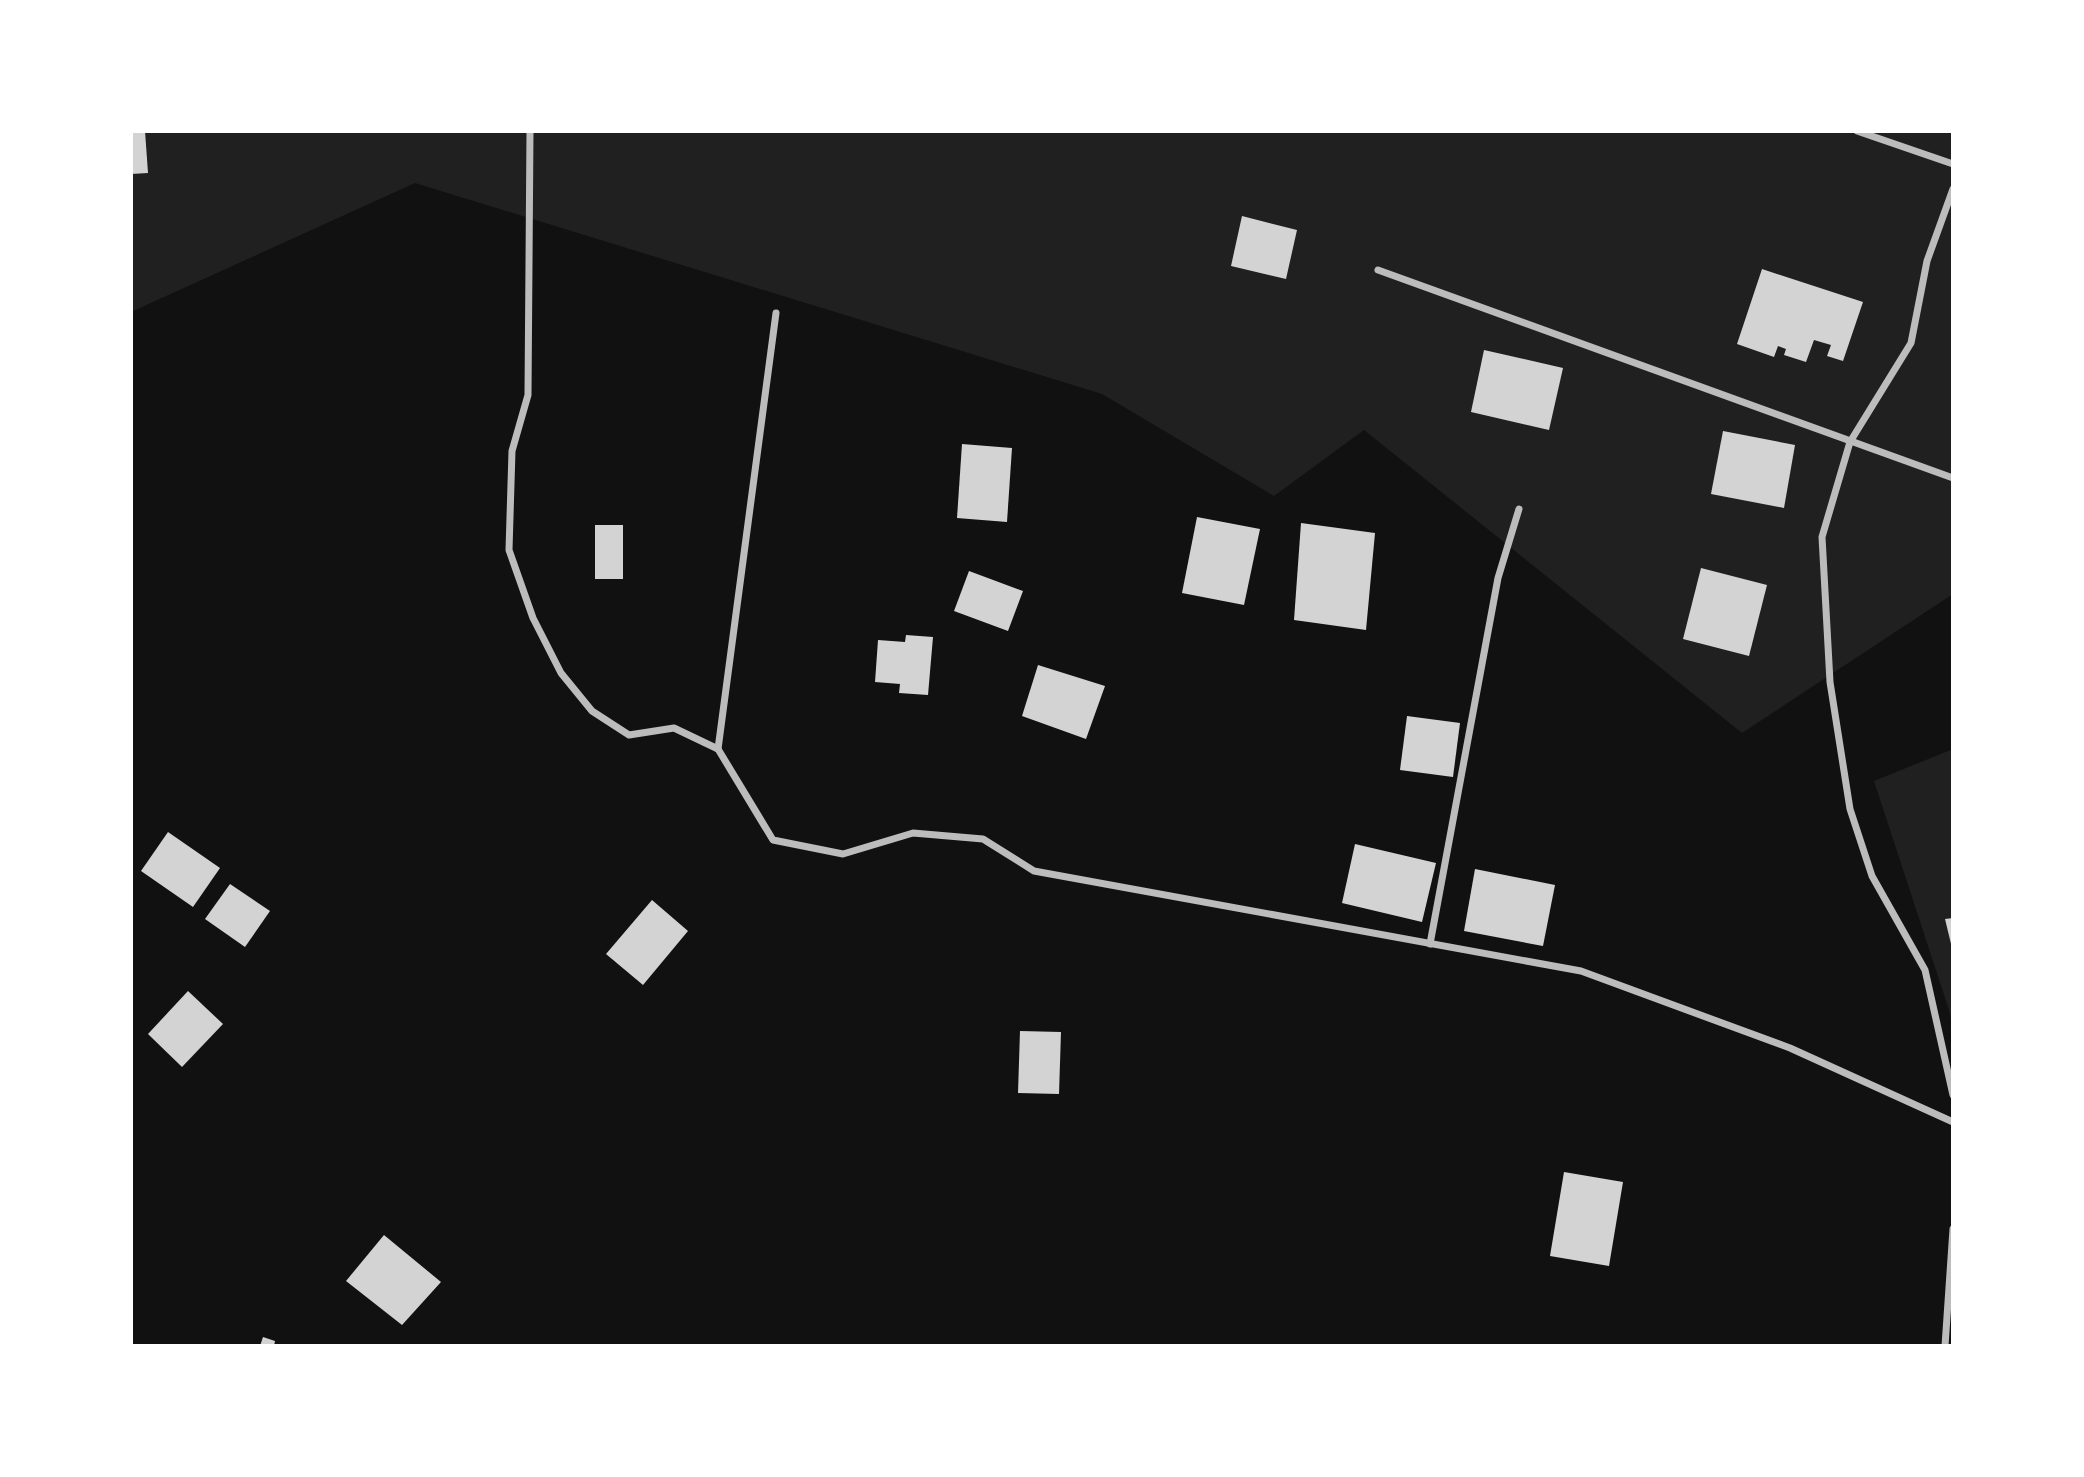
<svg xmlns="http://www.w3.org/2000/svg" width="2084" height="1477" viewBox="0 0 2084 1477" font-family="Raleway,sans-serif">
<rect width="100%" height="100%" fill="#111"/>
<!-- green -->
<g fill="#202020">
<polygon points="131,131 1953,131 1953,594 1742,733 1364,430 1274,496 1102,394 415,183 131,312"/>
<polygon points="1953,749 1953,1034 1950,1013 1874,781"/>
</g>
<!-- building -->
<g fill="#d3d3d3">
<polygon points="131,131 145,131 148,173 131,174"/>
<polygon points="1242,216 1297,230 1286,279 1231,266"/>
<polygon points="1762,269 1863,302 1843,361 1827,356 1831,345 1814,340 1806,362 1784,355 1786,349 1778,346 1774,357 1737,344"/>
<polygon points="1484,350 1563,368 1549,430 1471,412"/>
<polygon points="1723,431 1795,445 1784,508 1711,494"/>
<polygon points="962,444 1012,448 1007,522 957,518"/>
<polygon points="1197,517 1260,529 1244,605 1182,593"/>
<polygon points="1301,523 1375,533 1366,630 1294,620"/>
<rect x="595" y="525" width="28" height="54"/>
<polygon points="1701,568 1767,585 1749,656 1683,639"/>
<polygon points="969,571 1023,591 1008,631 954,611"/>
<polygon points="906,635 933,637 928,695 899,693 900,684 875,682 878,640 905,642"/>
<polygon points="1038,665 1105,686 1086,739 1022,716"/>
<polygon points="1407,716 1460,723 1453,777 1400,770"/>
<polygon points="168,832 220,868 193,907 141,871"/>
<polygon points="1355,844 1436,863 1422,922 1342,903"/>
<polygon points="1475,869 1555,885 1543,946 1464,931"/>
<polygon points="230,884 270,911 245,947 205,919"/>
<polygon points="652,900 688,931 643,985 606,954"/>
<polygon points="1953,918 1953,948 1952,948 1945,919"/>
<polygon points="188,991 223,1024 182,1067 148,1034"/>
<polygon points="1020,1031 1061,1032 1059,1094 1018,1093"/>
<polygon points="1564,1172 1623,1182 1609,1266 1550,1256"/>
<polygon points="384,1235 441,1282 402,1325 346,1281"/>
<polygon points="263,1337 275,1341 274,1346 260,1346"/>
</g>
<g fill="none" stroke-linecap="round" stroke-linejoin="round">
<!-- minor -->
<g stroke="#bcbcbc" stroke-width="7">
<polyline points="530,131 528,395 512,451 509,550 533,618 561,673 592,711 629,735 674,728 718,749 773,840 843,854 913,833 983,839 1034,871 1581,971 1790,1048 1953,1122"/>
<polyline points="1857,131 1953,164"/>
<polyline points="1953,189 1927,261 1911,343 1850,442 1822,537 1830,682 1850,809 1872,876 1925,970 1953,1095"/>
<polyline points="1378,270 1953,478"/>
<polyline points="718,749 776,313"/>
<polyline points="1430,944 1498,578 1519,509"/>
<polyline points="1945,1346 1953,1229"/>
</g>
</g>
<!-- border -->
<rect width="2084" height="1477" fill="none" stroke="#ffffff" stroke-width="266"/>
</svg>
